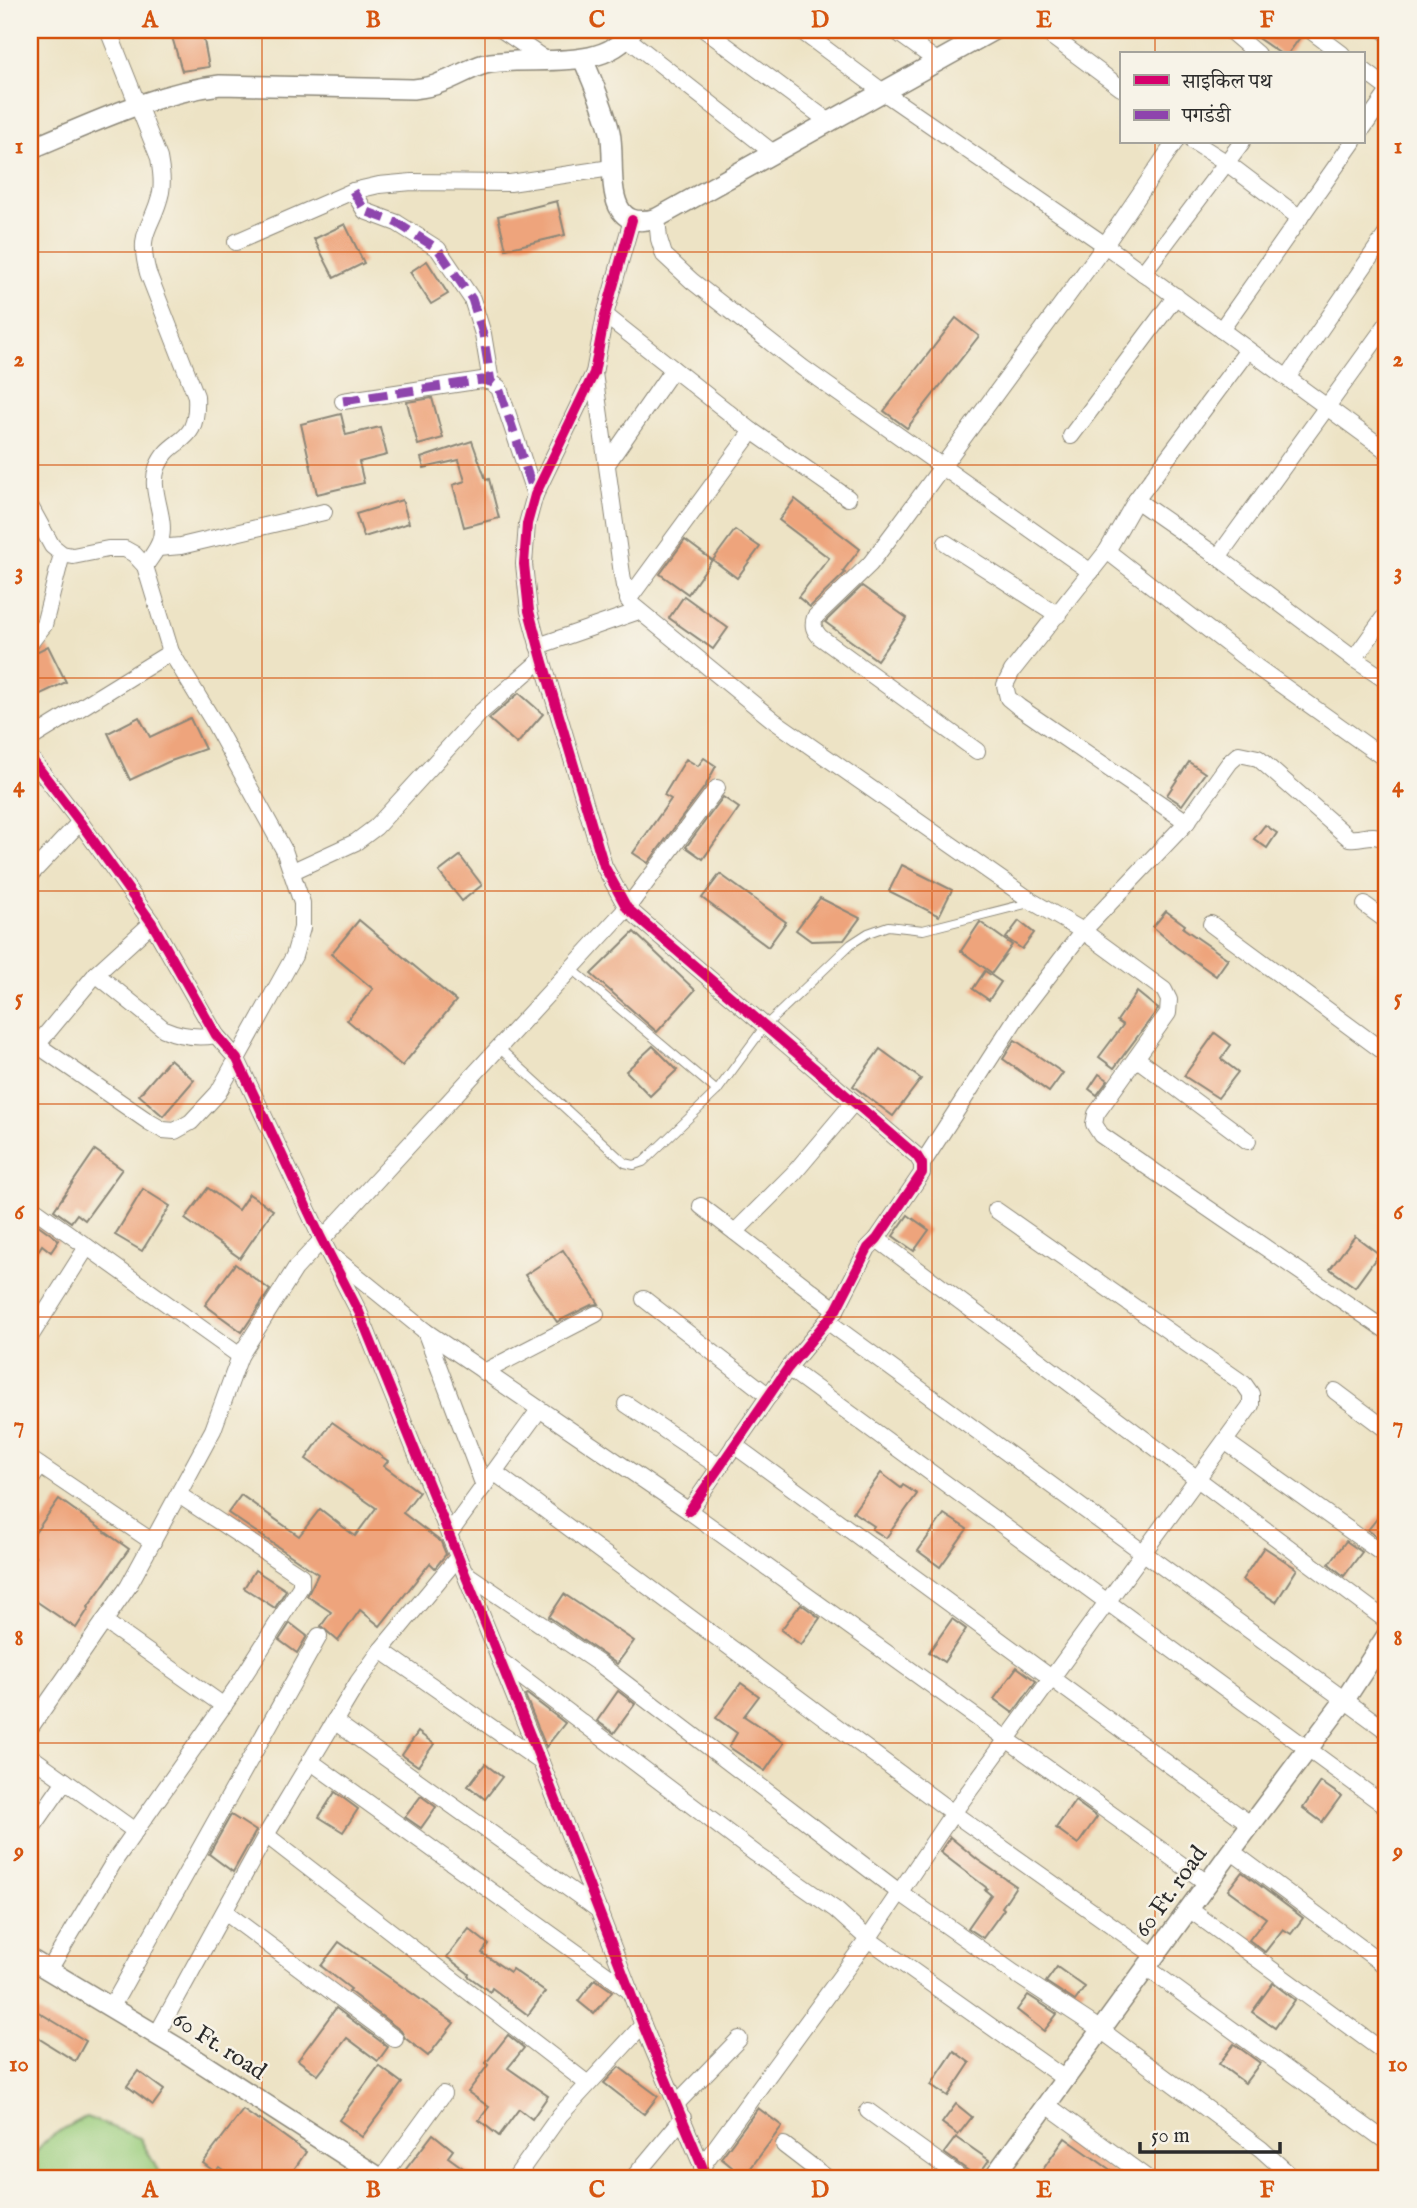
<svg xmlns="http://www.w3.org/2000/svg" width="1417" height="2208" viewBox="0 0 1417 2208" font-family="'IM FELL English','Noto Serif Devanagari',serif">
<rect width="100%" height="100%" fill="#f7f3e8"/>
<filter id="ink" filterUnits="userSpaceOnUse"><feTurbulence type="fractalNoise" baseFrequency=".0143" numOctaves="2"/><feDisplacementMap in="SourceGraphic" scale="14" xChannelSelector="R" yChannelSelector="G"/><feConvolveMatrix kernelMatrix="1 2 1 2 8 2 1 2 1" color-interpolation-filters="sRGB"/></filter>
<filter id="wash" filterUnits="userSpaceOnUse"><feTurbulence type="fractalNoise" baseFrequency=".00686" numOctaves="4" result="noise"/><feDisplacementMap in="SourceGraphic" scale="28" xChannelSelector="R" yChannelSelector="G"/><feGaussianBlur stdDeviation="1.57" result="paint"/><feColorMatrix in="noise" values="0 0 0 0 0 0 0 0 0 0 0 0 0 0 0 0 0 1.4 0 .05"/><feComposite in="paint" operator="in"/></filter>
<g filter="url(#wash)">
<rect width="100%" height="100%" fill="#ede3c5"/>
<!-- green -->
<path fill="#9bce7e" stroke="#637c54" stroke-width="2" d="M 86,2117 L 140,2138 L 162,2178 L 30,2178 C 30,2141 58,2132 86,2117 Z"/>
<g id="blocks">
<!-- building -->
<g fill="#eea47b">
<polygon points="170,30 202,30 209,67 182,71"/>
<polygon points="1246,30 1300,30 1301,36 1288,54 1281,54"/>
<polygon points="557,201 565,235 506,249 498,216"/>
<polygon points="345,224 364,263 334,278 314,239"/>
<polygon points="427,261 448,294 431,304 410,272"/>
<polygon points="956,318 979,336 907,428 884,411"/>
<polygon points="432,398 443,438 418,445 407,402"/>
<polygon points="341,414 346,435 380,427 387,455 359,462 364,483 317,494 301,424"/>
<polygon points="472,441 486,480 489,479 499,518 464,527 453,485 465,481 459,460 424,468 421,458"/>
<polygon points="795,499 860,549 843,571 845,573 810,607 798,597 829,558 779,520"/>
<polygon points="402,500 409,523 364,537 356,514"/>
<polygon points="735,530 760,547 737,578 713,560"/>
<polygon points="685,540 712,560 688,594 660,574"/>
<polygon points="862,586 907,618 877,660 825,622"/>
<polygon points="684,596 728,628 713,649 669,618"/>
<polygon points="48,646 66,682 30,699 30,655"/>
<polygon points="519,693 543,714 517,744 489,719"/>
<polygon points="139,717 150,737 190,718 205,749 168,762 130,780 108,733"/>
<polygon points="704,758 716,766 706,785 648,863 633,853 671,799 664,795 686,759 698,766"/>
<polygon points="1189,762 1205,773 1182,805 1167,795"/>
<polygon points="723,797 739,808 703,859 686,847"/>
<polygon points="1265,825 1277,833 1267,848 1254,839"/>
<polygon points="460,856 482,885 462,901 439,872"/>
<polygon points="902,865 952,890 939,916 889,891"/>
<polygon points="720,874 786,922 768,947 702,898"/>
<polygon points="820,898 860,918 844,940 811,941 796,930"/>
<polygon points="1166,911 1185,925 1183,928 1228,959 1216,976 1176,947 1153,927"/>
<polygon points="359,920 456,1001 402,1066 347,1020 373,989 331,954"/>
<polygon points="1019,921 1034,933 1022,949 1006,938"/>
<polygon points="980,922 1012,945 992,973 961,951"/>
<polygon points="634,932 695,990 657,1032 591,974"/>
<polygon points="985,971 1001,982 989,1000 973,989"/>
<polygon points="1137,992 1158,1009 1114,1068 1099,1057 1123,1025 1117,1021"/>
<polygon points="1215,1033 1231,1045 1221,1059 1238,1072 1218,1098 1184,1076"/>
<polygon points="1015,1040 1063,1073 1049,1092 1003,1059"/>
<polygon points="653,1046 677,1070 650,1096 626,1071"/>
<polygon points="880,1049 921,1079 893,1116 853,1086"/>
<polygon points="170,1059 194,1080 163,1116 139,1095"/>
<polygon points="1099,1074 1108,1080 1097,1095 1089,1089"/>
<polygon points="95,1150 122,1169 85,1220 77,1214 71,1222 54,1210"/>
<polygon points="208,1188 238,1210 249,1194 273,1210 240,1258 185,1219"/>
<polygon points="143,1189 170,1206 142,1251 115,1235"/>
<polygon points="908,1215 929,1230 914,1251 893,1236"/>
<polygon points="34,1222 59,1240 51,1252 42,1245 30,1263 30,1228"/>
<polygon points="1355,1236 1379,1254 1355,1287 1330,1269"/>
<polygon points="563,1250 599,1304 591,1305 557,1322 525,1275"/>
<polygon points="235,1264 270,1290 242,1332 205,1305"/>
<polygon points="332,1422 388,1461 384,1466 419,1492 403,1513 441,1542 446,1554 435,1568 430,1563 380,1626 360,1610 338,1641 321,1626 331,1612 307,1596 318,1574 228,1513 241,1495 299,1536 320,1509 355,1536 376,1508 306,1459"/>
<polygon points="881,1473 901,1488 903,1485 917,1494 886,1538 872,1529 874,1526 853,1512"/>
<polygon points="59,1499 129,1549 88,1607 89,1608 76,1628 30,1597 30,1566 36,1557 30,1553 30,1540"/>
<polygon points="1387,1506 1387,1544 1368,1530"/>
<polygon points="944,1514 967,1529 940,1567 918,1551"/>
<polygon points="1346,1541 1362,1552 1344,1576 1329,1564"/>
<polygon points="1264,1547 1297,1569 1276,1602 1242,1580"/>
<polygon points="255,1570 286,1590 275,1608 244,1588"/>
<polygon points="564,1594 634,1641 617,1664 549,1617"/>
<polygon points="801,1604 820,1618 801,1645 781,1630"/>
<polygon points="952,1619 966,1629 944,1662 929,1652"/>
<polygon points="290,1623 307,1636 297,1653 279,1640"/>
<polygon points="1017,1667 1036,1681 1013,1713 994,1699"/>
<polygon points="741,1683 759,1696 744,1716 784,1743 765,1771 729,1747 737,1733 716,1718"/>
<polygon points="618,1691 635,1704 614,1733 597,1721"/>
<polygon points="527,1694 565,1723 546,1747 525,1695"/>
<polygon points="418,1732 434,1744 418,1766 402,1755"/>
<polygon points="485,1764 502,1777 485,1799 468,1786"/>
<polygon points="1321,1782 1341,1796 1322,1822 1303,1808"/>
<polygon points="335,1792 358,1809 343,1832 319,1817"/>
<polygon points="421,1796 436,1807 421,1828 405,1817"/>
<polygon points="1075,1801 1097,1817 1078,1844 1056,1828"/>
<polygon points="231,1815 256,1831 233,1872 209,1854"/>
<polygon points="950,1837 978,1860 1016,1886 1002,1907 1004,1909 983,1938 968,1928 991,1895 985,1890 987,1888 940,1852"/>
<polygon points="1242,1872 1303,1918 1291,1934 1283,1929 1265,1952 1249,1940 1266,1918 1228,1890"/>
<polygon points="469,1929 488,1944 482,1953 510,1972 512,1969 545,1992 528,2015 492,1988 490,1992 468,1976 469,1974 447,1957"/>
<polygon points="339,1942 454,2023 428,2056 405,2038 401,2031 349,1991 351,1989 321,1966"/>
<polygon points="1057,1967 1085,1987 1075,2001 1046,1982"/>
<polygon points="595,1979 612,1991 594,2014 578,2001"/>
<polygon points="1273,1983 1295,2000 1275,2028 1252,2012"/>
<polygon points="1028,1995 1057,2014 1044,2031 1017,2010"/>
<polygon points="30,2007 86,2041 75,2061 30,2033"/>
<polygon points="336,2008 388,2047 378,2061 347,2038 318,2075 298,2060"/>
<polygon points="508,2035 524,2048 508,2068 548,2096 532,2119 519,2109 499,2136 479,2120 489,2107 468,2092 488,2065 486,2063"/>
<polygon points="1234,2044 1260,2063 1245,2083 1219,2064"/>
<polygon points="954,2051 970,2063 948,2096 931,2085"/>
<polygon points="379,2066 402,2083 362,2137 339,2120"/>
<polygon points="619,2067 658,2096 644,2114 604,2083"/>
<polygon points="138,2071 164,2090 153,2105 127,2086"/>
<polygon points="956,2104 972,2117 958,2135 942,2123"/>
<polygon points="758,2108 782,2126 744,2177 721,2158"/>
<polygon points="243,2110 259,2121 260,2119 306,2152 288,2178 234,2178 219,2167 215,2172 203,2163"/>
<polygon points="433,2134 453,2150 448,2157 477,2178 452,2178 439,2169 431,2178 418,2178 406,2169"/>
<polygon points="956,2137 989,2160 977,2177 944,2153"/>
<polygon points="1065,2138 1122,2178 1037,2178"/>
</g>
</g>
</g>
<g filter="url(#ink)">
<use href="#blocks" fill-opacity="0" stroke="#8c8778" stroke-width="2"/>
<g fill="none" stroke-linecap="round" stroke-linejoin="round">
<!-- service casing -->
<g stroke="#8c8778" stroke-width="10">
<g id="service">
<polyline points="571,968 717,1091"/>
<polyline points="498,1047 625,1163 634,1165 643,1162 717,1091 765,1026 851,944 868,933 888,926 923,930 1033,902"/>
</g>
</g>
<!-- minor casing -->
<g stroke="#8c8778" stroke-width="18">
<g id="minor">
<path d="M 108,30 L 159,158 C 161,170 163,180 161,192 C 153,229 136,229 148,273 L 196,396 C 199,449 171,433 157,468 C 149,491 166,515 161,538 C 159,548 151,557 145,566"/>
<polyline points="502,30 546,60"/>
<polyline points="705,30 828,121"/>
<polyline points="800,30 883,92 1105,245 1387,451"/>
<polyline points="894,30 937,61"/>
<polyline points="1043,30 1121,88"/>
<polyline points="1229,30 1257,54"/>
<polyline points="1310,30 1342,54"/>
<polyline points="1383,30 1387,33"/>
<polyline points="627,38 772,152"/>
<polyline points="1363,70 1387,88"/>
<polyline points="1363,128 1387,94"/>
<polyline points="1194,142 1227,163 1300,218"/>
<polyline points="353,191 365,211 397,223 438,249 472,299 483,334 491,382"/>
<polyline points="657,218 659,239 664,255 692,281 803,368 1091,572"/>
<polyline points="632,220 605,315 594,373 535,495 527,524 524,564 529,611 542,659 604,866 627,908 917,1156 922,1164 922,1173 877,1239 868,1248 836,1310 788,1368 689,1511"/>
<polyline points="236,242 353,191 379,185 412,182 510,183 611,168"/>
<polyline points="1143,273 1242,142"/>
<polyline points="605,315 752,431 848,498"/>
<polyline points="1221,330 1353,142"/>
<polyline points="594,373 622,574 624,586 631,604 773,720 1033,902 1083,931 1164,990 1169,1000 1168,1013 1096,1114 1094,1124 1101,1135 1387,1331"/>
<polyline points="1287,378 1387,233"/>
<polyline points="343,401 482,380 491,382 499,388 535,495"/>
<polyline points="1071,436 1176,296"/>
<polyline points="607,464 673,369"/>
<polyline points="1136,500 1218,557 1354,659 1387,681"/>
<polyline points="30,506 52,546 62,554 73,556 108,549 125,549 134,554 145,566 171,652 213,721 284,850 302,903 302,928 294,956 218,1093 191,1122 175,1131 163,1130 149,1122 30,1040"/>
<polyline points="946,543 1058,615"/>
<polyline points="158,548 181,546 324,512"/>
<polyline points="1107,551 1258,668 1387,760"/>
<polyline points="1218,557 1387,324"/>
<polyline points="628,600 752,431"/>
<polyline points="30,643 44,625 62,554"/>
<polyline points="538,646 639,611"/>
<polyline points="1354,659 1387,613"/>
<polyline points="30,739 171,652"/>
<path d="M 977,751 L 820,637 C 814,630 812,626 815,617 L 870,564 L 897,528 L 1105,245 L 1175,142"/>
<polyline points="30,757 80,822 152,923 216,1035 237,1059 321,1238 359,1312 541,1762 643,2025 707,2178"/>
<polyline points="1187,822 1019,707 1008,698 1005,685 1012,671 1107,551 1136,500 1248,350"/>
<polyline points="293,871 356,842 376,827 481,712 542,659"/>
<polyline points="30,875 80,822"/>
<polyline points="1365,905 1387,921"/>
<polyline points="1211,924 1387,1054"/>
<path d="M 96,974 L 164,1029 C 180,1036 198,1038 216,1035"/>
<polyline points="37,1045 96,974 152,923"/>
<polyline points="1136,1058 1248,1141"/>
<path d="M 922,1164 L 1017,1017 L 1083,931 L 1187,822 L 1230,762 L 1239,754 L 1258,758 L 1349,838 C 1365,840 1369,831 1387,840"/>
<polyline points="30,1206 240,1356"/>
<polyline points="701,1206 836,1310"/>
<polyline points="735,1232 794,1173 854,1102"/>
<polyline points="877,1239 1387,1621"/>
<polyline points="336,1259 425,1331 689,1511 1207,1883"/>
<polyline points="644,1299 769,1396"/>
<polyline points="827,1321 1387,1731"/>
<polyline points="425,1331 484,1486"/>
<polyline points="30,1337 87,1247"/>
<polyline points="788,1368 1387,1807"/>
<polyline points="484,1372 596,1314"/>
<polyline points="1335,1391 1387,1430"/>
<polyline points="626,1404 718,1466"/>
<polyline points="1226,1442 1387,1557"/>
<polyline points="734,1445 1250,1824"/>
<polyline points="30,1459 153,1542"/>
<polyline points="494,1472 953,1813 1155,1956"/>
<polyline points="30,1481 40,1466"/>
<polyline points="449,1534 539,1410"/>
<polyline points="465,1573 601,1665 899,1892 1014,1973 1101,2030 1261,2149 1293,2178"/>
<polyline points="104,1621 224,1706"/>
<polyline points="381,1650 541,1762"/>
<polyline points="502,1662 756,1854 836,1910 868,1939 1065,2079"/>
<polyline points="334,1721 600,1911"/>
<polyline points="30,1728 128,1587 213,1430 240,1356 295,1269 627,908 717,788"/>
<polyline points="30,1756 135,1831"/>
<polyline points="310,1761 630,1991"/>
<polyline points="30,1831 65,1781"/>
<polyline points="266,1835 588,2084"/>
<polyline points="1231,1851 1387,1967"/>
<polyline points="1189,1909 1387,2054"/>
<polyline points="225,1912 395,2039"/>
<polyline points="1146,1967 1387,2142"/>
<polyline points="49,1970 115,1860 236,1688 301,1586 301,1576 179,1495"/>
<polyline points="111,2008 319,1636"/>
<polyline points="157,2034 266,1835 358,1682 381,1650 458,1557"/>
<polyline points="677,2103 739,2039"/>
<polyline points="1047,2105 1147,2178"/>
<polyline points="868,2111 961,2178"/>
<polyline points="784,2145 827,2178"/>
<polyline points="702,2166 868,1939 953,1813 1251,1405 1251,1394 1244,1384 996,1210"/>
<polyline points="382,2178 443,2094"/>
<polyline points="515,2178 560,2115 643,2025"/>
<polyline points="633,2178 683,2118"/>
</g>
</g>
<!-- tertiary casing -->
<g stroke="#8c8778" stroke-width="22">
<g id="tertiary">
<path d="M 583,59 C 593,83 604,107 610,132 C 617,163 599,235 657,218 L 994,30"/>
<path d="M 30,149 C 91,124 153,93 220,85 L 413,89 C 422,88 432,87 440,83 C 455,78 470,68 485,64 C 532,54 602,75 633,30"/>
<polyline points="30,1959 180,2049 380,2178"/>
<polyline points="993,2178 1231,1851 1344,1701 1387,1635"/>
</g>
</g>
<!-- service -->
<use href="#service" stroke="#fff" stroke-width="8"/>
<!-- minor -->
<use href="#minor" stroke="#fff" stroke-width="16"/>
<!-- tertiary -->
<use href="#tertiary" stroke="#fff" stroke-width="19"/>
<!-- quiet -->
<g stroke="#8e44ad" stroke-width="9" stroke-dasharray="18 9" stroke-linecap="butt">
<polyline points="353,191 365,211 397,223 438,249 472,299 483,334 491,382"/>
<polyline points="343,401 482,380 491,382 499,388 535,495"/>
</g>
<!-- cycleway casing -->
<g stroke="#f7f3e8" stroke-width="15">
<g id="cycleway">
<polyline points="632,220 605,315 594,373 535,495 527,524 524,564 529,611 542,659 604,866 627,908 917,1156 922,1164 922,1173 877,1239 868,1248 836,1310 788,1368 689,1511"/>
<polyline points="30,757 80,822 152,923 216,1035 237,1059 321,1238 359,1312 541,1762 643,2025 707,2178"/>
</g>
</g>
<!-- cycleway -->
<use href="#cycleway" stroke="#d6006c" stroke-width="10"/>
</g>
</g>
<!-- grid -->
<path fill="none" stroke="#d5540f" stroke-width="2" stroke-opacity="0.55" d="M 262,30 L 262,2178M 485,30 L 485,2178M 708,30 L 708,2178M 932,30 L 932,2178M 1155,30 L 1155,54M 1155,142 L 1155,2178M 30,252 L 1387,252M 30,465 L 1387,465M 30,678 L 1387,678M 30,891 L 1387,891M 30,1104 L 1387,1104M 30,1317 L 1387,1317M 30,1530 L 1387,1530M 30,1743 L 1387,1743M 30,1956 L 1387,1956"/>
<g text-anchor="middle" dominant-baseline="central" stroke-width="5" stroke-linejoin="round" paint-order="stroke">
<!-- street labels -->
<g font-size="24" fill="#2b2b2b" stroke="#f7f3e8">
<text transform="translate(1171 1892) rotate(-54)">60 Ft. road</text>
<text transform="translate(219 2046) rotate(33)">60 Ft. road</text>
</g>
</g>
<!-- margin -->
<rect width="1417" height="2208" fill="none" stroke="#f7f3e8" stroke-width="77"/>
<!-- legend -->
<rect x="1120" y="52" width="245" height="91" fill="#f7f3e8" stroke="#a5a39c" stroke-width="2"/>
<rect x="1134" y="75" width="35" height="10" fill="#d6006c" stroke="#a5a39c" stroke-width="2"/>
<text x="1182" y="88" font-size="21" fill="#2b2b2b">साइकिल पथ</text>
<rect x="1134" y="110" width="35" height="10" fill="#8e44ad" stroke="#a5a39c" stroke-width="2"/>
<text x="1182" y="122" font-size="21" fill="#2b2b2b">पगडंडी</text>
<!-- scale -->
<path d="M1140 2142v10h140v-10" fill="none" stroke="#2b2b2b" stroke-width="3.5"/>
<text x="1151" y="2142" font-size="21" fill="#2b2b2b" stroke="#f7f3e8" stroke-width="5" paint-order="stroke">50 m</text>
<rect x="38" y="38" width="1340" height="2132" fill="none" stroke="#d5540f" stroke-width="2.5"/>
<g font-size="23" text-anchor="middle" font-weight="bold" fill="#d5540f">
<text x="150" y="27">A</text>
<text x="373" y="27">B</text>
<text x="597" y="27">C</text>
<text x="820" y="27">D</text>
<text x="1044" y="27">E</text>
<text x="1267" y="27">F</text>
<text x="19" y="153">1</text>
<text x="1398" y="153">1</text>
<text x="19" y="366">2</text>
<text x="1398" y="366">2</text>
<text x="19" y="579">3</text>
<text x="1398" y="579">3</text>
<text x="19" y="792">4</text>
<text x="1398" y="792">4</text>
<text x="19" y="1005">5</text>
<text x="1398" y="1005">5</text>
<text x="19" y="1219">6</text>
<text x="1398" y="1219">6</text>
<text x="19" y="1432">7</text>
<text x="1398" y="1432">7</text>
<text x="19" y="1645">8</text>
<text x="1398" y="1645">8</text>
<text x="19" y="1858">9</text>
<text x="1398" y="1858">9</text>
<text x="19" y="2071">10</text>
<text x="1398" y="2071">10</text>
<text x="150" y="2197">A</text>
<text x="373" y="2197">B</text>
<text x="597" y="2197">C</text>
<text x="820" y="2197">D</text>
<text x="1044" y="2197">E</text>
<text x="1267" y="2197">F</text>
</g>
</svg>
